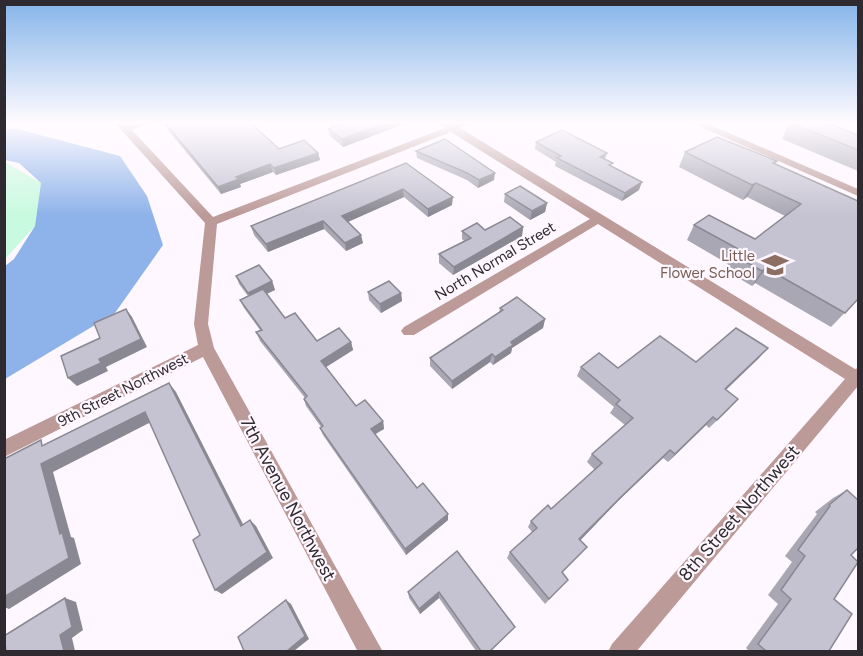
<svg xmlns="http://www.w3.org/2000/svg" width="863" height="656" viewBox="0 0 863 656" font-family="Figtree,sans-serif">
<rect width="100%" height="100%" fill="#fff7ff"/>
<!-- green -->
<polygon fill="#c8fadf" points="5,162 41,183 35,226 5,259"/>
<!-- water -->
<polygon fill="#8eb3ea" points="5,129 17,129 120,156 147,196 163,245 115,313 5,379 5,266 14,259 35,226 41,183 19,163 5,160"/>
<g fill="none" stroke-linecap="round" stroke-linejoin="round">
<!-- minor -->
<g fill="#bb9a98" fill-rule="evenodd">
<polygon points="115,123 127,125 150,123 132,130 213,217 445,128 439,123 470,123 460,128 855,369 858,368 858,386 636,652 608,652 612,644 845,379 598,224 414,335 404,335 401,331 404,327 590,219 451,132 217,224 208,324 214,348 383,652 358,652 203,357 4,457 4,440 198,345 194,324 205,223"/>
<polygon points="692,123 706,123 858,189 858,196"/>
</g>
</g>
<!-- wall -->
<g fill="#a9a7b4">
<polygon points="162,123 256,123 257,126 254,126 279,149 318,153 320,160 276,175 273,172 240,184 241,187 221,194"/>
<polygon points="328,123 407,123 343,147 330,136 328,129 333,127"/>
<polygon points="789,123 828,123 858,135 858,171 782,139"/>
<polygon points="536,142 605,159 612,167 639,190 622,201 555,166 556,162 535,149"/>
<polygon points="416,151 494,180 478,188 467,180 417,158"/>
<polygon points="685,152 777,161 775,164 858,201 858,299 831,327 755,283 752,286 725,270 728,264 687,240 694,225 755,239 785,216 747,197 743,200 679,167"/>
<polygon points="406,163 452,205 428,217 404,197 348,222 363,243 346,251 324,229 268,252 254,235 251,226"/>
<polygon points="505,194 547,203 545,212 530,220 504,202"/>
<polygon points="523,227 522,236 453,275 439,263 439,254 464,241 462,239 462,231"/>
<polygon points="236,276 272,281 275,290 266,294 285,318 317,341 351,342 353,350 326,367 356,406 383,421 384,429 375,434 417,488 448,514 448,520 406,555 323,435 320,428 321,427 306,406 304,399 305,398 260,341 256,332 260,330 244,308 240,300 248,296 239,284"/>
<polygon points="368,292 401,293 402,301 381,313 369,300"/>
<polygon points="500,308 545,319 543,328 512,348 511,353 493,365 490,362 452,389 430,366 430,358 499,313"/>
<polygon points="759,358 726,390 730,408 709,428 706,425 668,462 663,458 618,501 580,540 587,547 562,573 568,580 545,604 507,558 510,552 532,532 528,527 531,521 551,509 595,470 587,462 592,454 625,425 610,413 614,407 577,376 581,367 618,368"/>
<polygon points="847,490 851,555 834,599 829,651 749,651 746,648 778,604 768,595 792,562 785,556 817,514 815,512 833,498"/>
<polygon points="457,551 511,631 491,651 476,651 439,598 420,614 409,598 408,592"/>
</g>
<!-- shaded-wall -->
<g fill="#8a8892">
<polygon points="386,123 407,123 343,147 342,139"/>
<polygon points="318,153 320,160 276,175 274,168"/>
<polygon points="607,153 604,161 600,157"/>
<polygon points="270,164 273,172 240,184 241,187 221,194 218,187 236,177"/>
<polygon points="495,173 494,180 478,188 479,180"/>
<polygon points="642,182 639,190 622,201 625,193"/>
<polygon points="756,183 747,197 743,200 752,185"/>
<polygon points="403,189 404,197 343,224 342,216"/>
<polygon points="453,197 452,205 428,217 428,209"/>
<polygon points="547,203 545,212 530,220 532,211"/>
<polygon points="323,221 324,229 268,252 266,244"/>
<polygon points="523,227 522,236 453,275 454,267"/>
<polygon points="361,235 363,243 346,251 345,243"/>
<polygon points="766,268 755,283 752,286 762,271"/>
<polygon points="272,281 275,290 252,301 248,293"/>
<polygon points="401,293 402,301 381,313 380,304"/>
<polygon points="126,309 132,317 147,347 106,367 108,371 77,386 68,378 99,359"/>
<polygon points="545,319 543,328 512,348 511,353 493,365 495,357 511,342"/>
<polygon points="351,342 353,350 323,369 321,361"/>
<polygon points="768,348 759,358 717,398 725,389"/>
<polygon points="492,354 490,362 452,389 452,381"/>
<polygon points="169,383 176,392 247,532 241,526"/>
<polygon points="145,412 153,421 53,472 71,537 74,538 81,564 9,609 4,607 4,597 41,464"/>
<polygon points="713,417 706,425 668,462 675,454"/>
<polygon points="383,421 384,429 372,436 371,429"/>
<polygon points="670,450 663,458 618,501 575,546 579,539 624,494"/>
<polygon points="448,514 448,520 406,555 405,549"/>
<polygon points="250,520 256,526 273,558 222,594 215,590"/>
<polygon points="439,592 439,598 420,614 419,609"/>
<polygon points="65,598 76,602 83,630 72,638 75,651 64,651 60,635"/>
<polygon points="286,600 291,604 309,639 294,651 287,651"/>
</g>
<!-- building -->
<g fill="#c5c2d1" stroke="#8a8892" stroke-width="1.5">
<polygon points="165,123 251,123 279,149 304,140 318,153 274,168 270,164 236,177 239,179 218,187"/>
<polygon points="337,123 386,123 342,139 328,129 339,125"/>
<polygon points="791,123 828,123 858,135 858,150"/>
<polygon points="562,130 607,153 600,157 613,163 609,165 642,182 625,193 557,158 561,156 536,142"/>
<polygon points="717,137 777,161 773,163 858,201 858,299 845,313 766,268 762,271 734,255 740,250 694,225 709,215 755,239 801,204 756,183 752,185 685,152"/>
<polygon points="445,139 495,173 479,180 467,173 416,151"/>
<polygon points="406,163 453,197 428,209 403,189 342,216 361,235 345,243 323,221 266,244 251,226"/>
<polygon points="520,186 547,203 532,211 505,194"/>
<polygon points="510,217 523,227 454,267 439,254 471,238 462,231 477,223 485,230"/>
<polygon points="259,265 272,281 248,293 236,276"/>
<polygon points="389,281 401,293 380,304 368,292"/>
<polygon points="263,289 285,318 295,313 317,341 339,328 351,342 321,361 356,406 365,400 383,421 371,429 417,488 423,483 448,514 405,549 320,428 323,426 304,399 307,396 256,332 262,330 240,300"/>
<polygon points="517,297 545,319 511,342 513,345 495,357 492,354 452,381 430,358 503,310 500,308"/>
<polygon points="126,309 141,339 99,359 101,363 68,378 61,356 100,338 94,323"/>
<polygon points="736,328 768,348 725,389 738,399 717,420 713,417 675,454 670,450 624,494 579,539 587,547 562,572 568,580 549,599 510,552 537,528 531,521 548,505 551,509 602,463 592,454 633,418 616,404 620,400 581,367 599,353 618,368 660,336 696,362"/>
<polygon points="169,383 241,526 250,520 267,552 215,590 193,540 200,535 145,412 41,464 60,534 62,532 69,558 4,597 4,459 41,440 42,446"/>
<polygon points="847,490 858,500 858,548 851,555 858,562 834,599 852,614 829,651 766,651 758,644 791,599 781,590 805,556 798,550 830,506 829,505"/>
<polygon points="457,551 515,627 490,651 481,651 439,592 419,609 408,592"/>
<polygon points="65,598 72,627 60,635 64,651 6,651 4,636"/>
<polygon points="286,600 305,636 287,651 244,651 238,637"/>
</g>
<!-- sky -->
<linearGradient id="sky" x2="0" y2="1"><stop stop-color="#84b4e9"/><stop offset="0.57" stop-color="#fffbff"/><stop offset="1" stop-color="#fffbff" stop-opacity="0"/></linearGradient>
<rect width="863" height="215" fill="url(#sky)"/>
<!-- icons -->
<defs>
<g id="school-bare" transform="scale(2.07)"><path d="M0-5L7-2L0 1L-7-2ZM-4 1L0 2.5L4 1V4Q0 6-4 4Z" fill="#8d6e63" stroke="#fff7ff" stroke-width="2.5" paint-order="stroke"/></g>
</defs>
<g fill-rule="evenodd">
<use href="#school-bare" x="775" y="265"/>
</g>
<g text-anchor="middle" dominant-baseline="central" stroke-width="4.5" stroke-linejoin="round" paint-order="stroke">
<!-- education labels -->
<g font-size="15" fill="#785e54" stroke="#fff7ff" text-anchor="end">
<text x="755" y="256">Little<tspan x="755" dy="17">Flower School</tspan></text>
</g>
<!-- street labels -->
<g font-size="15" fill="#2f2a2f" stroke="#fff7ff">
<text transform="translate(495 261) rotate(-31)">North Normal Street</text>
<text transform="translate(123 390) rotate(-27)">9th Street Northwest</text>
</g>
<!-- near-street labels -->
<g font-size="18" fill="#2f2a2f" stroke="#fff7ff">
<text transform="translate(288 499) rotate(62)">7th Avenue Northwest</text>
<text transform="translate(739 513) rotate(-49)">8th Street Northwest</text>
</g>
</g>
<!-- border -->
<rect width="863" height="656" fill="none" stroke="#2f2a2f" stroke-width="12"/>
</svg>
